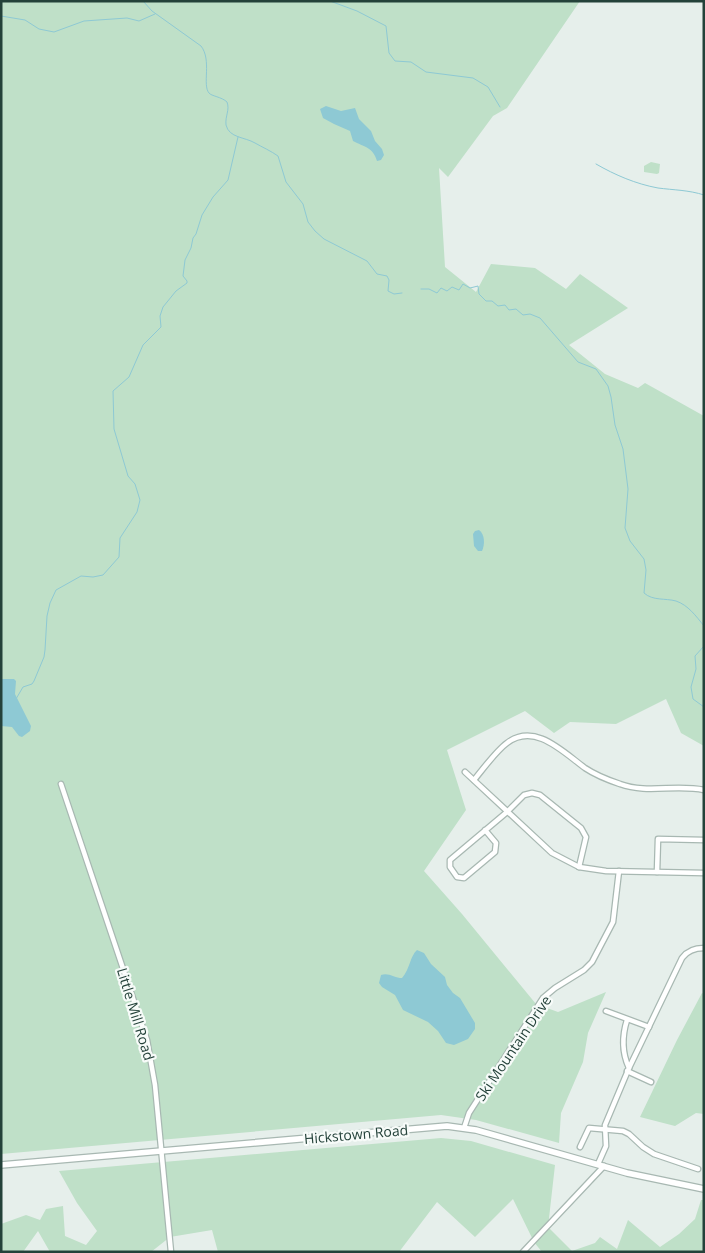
<svg xmlns="http://www.w3.org/2000/svg" width="705" height="1253" viewBox="0 0 705 1253" font-family="'Open Sans',sans-serif">
<rect width="100%" height="100%" fill="#e6efeb"/>
<!-- green -->
<g fill="#bfe0c8">
<polygon points="1,1 580,1 507,108 493,116 448,177 439,168 445,267 476,292 491,264 535,268 566,289 580,274 628,308 569,345 605,374 638,388 645,383 704,416 704,746 681,733 666,699 616,724 570,722 554,733 525,711 447,750 466,810 424,871 462,914 536,1004 558,1012 606,992 588,1033 583,1062 561,1113 559,1143 476,1120 441,1115 1,1154"/>
<polygon points="651,162 660,164 659,173 657,174 644,172 644,166"/>
<polygon points="702,993 704,994 704,1114 696,1113 675,1126 640,1117 677,1040"/>
<polygon points="441,1138 471,1141 555,1165 548,1227 572,1251 595,1243 600,1237 617,1249 628,1220 660,1247 679,1234 695,1219 701,1200 704,1200 704,1252 542,1252 534,1242 513,1199 475,1237 437,1202 399,1252 218,1252 212,1230 170,1237 151,1252 50,1252 38,1231 23,1252 1,1252 1,1224 26,1215 40,1220 46,1209 63,1206 65,1236 86,1245 97,1231 77,1203 59,1171"/>
</g>
<!-- water -->
<g fill="#8ec9d4">
<path d="M 326,106 L 341,111 L 355,108 L 359,119 L 371,131 L 375,141 L 382,149 L 384,155 L 381,160 L 377,161 C 373,147 364,147 353,141 L 350,131 L 334,124 L 323,118 L 320,109 Z"/>
<path d="M 479,530 C 485,534 485,545 482,551 L 478,551 L 474,546 L 473,534 L 475,531 Z"/>
<polygon points="1,679 14,679 16,681 15,694 31,726 30,731 22,737 19,736 12,727 1,726"/>
<path d="M 417,950 L 424,953 L 431,964 L 445,977 L 447,985 L 453,993 L 460,998 L 475,1023 L 475,1029 L 468,1039 L 454,1045 L 446,1043 L 438,1031 L 428,1022 L 403,1010 L 395,995 L 382,987 L 379,983 L 381,975 C 388,972 395,978 402,978 C 410,969 410,956 417,950 Z"/>
</g>
<g fill="none" stroke-linecap="round" stroke-linejoin="round">
<!-- stream -->
<g stroke="#8ec9d4" stroke-width="1">
<path d="M 143,1 L 152,11 L 201,46 C 212,60 202,85 209,93 C 211,96 222,97 227,102 C 230,110 225,116 226,125 C 229,138 245,137 255,143 C 262,147 271,151 278,156 L 286,182 L 303,204 L 308,222 L 315,231 L 324,239 L 367,261 L 377,274 L 387,276 L 389,280 L 388,291 L 394,294 L 402,293"/>
<polyline points="330,1 357,11 386,26 389,53 395,61 411,62 426,72 473,78 488,87 500,107"/>
<polyline points="1,16 25,20 39,29 54,32 84,21 127,18 139,21 155,14"/>
<path d="M 596,164 C 615,175 636,184 658,188 C 673,190 689,190 704,195"/>
<path d="M 421,289 L 429,289 L 437,293 L 441,288 L 447,291 L 452,287 L 459,290 L 463,284 L 470,288 L 478,286 L 479,294 L 486,301 L 492,301 L 498,306 L 505,305 L 509,310 L 516,309 L 523,315 L 530,314 L 540,318 L 578,362 L 596,369 L 608,386 L 611,397 L 615,425 L 623,449 L 628,489 L 625,528 L 630,541 L 644,559 L 646,570 L 644,593 C 653,601 665,598 676,601 C 688,605 696,616 704,626"/>
<polyline points="704,646 695,656 696,669 691,687 693,699 704,707"/>
<polyline points="16,699 23,687 32,684 34,681 44,657 45,650 47,616 50,603 56,590 81,576 93,577 103,575 119,557 120,538 137,512 140,500 135,484 128,476 114,429 113,391 129,377 143,345 161,327 160,316 163,307 176,291 187,283 187,281 183,276 185,260 191,248 193,238 196,234 202,215 213,197 228,180 238,137"/>
</g>
<!-- minor casing -->
<g stroke="#a8b8b2" stroke-width="7">
<g id="minor">
<polyline points="465,772 552,853 579,867 606,871 704,873"/>
<path d="M 474,780 C 483,769 496,751 507,743 C 535,722 563,752 585,768 C 594,774 608,780 620,784 C 647,794 676,784 704,790"/>
<polyline points="61,784 147,1040 155,1085 171,1252"/>
<polyline points="485,830 496,843 495,852 464,878 457,877 450,867 450,860 507,812 524,795 532,793 540,795 581,828 586,837 579,867"/>
<polyline points="657,872 658,839 704,840"/>
<polyline points="606,1011 649,1027"/>
<path d="M 627,1020 C 622,1036 622,1053 629,1068"/>
<polyline points="627,1071 651,1082"/>
<polyline points="464,1128 469,1113 543,998 555,988 584,970 592,962 613,922 619,871"/>
<polyline points="580,1147 589,1128 623,1131 629,1134 643,1147 654,1154 698,1169"/>
<path d="M 598,1164 L 606,1146 L 605,1125 L 629,1068 L 682,958 C 687,951 695,948 704,948"/>
<polyline points="523,1252 604,1166"/>
</g>
</g>
<!-- tertiary casing -->
<g stroke="#a8b8b2" stroke-width="8">
<polyline id="tertiary" points="1,1165 447,1126 476,1130 627,1173 704,1189"/>
</g>
<!-- minor -->
<use href="#minor" stroke="#fff" stroke-width="4.5"/>
<!-- tertiary -->
<use href="#tertiary" stroke="#fff" stroke-width="5.5"/>
</g>
<g text-anchor="middle" dominant-baseline="central" stroke-width="4.5" stroke-linejoin="round" paint-order="stroke">
<!-- street labels -->
<g font-size="14" fill="#24423a" stroke="#f7fbf9">
<text transform="translate(136 1014) rotate(73)">Little Mill Road</text>
<text transform="translate(513 1048) rotate(-56)">Ski Mountain Drive</text>
<text transform="translate(356 1134) rotate(-5)">Hickstown Road</text>
</g>
</g>
<!-- border -->
<rect width="705" height="1253" fill="none" stroke="#24423a" stroke-width="5"/>
</svg>
